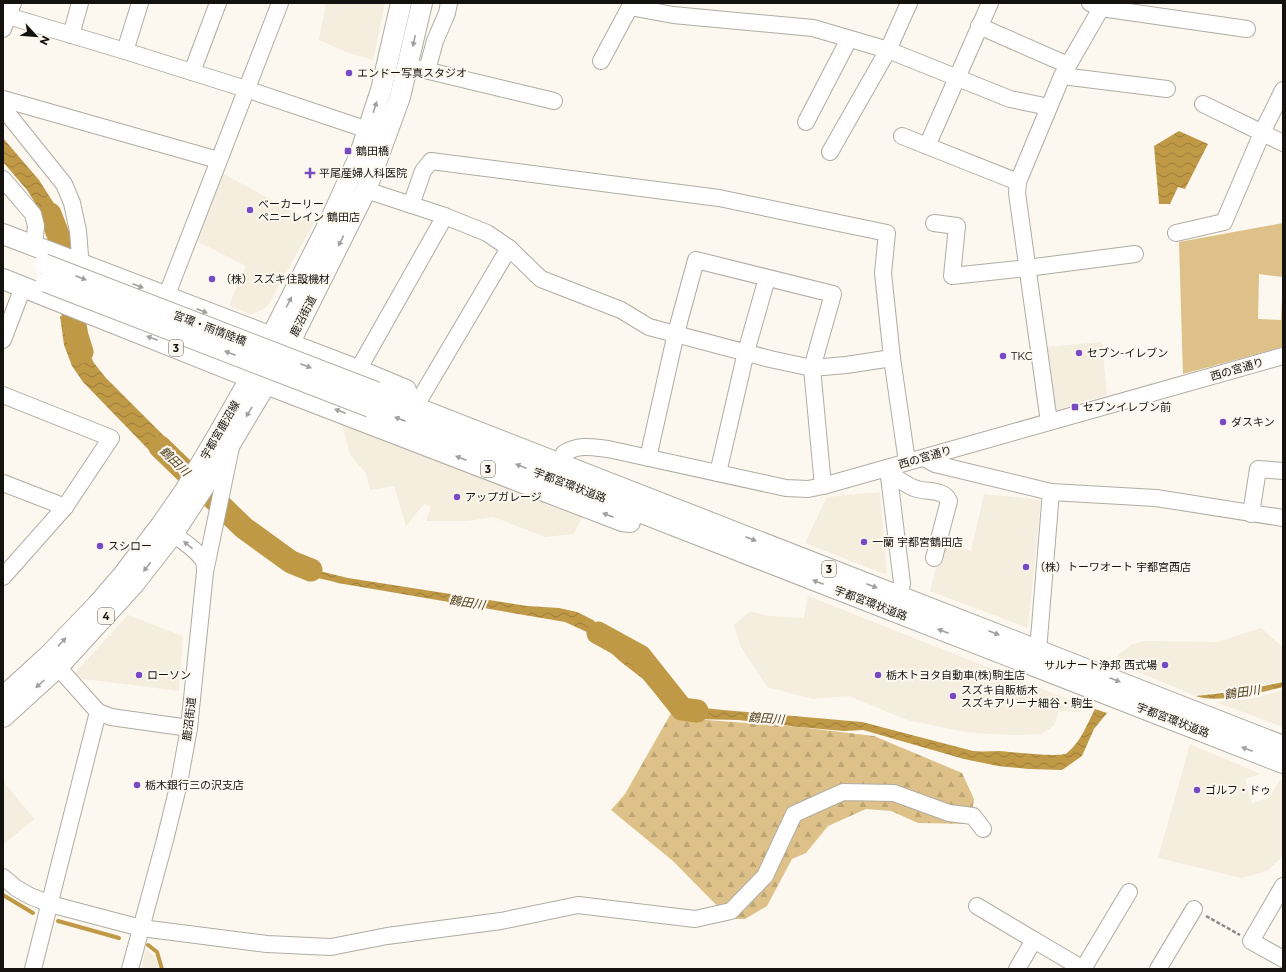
<svg xmlns="http://www.w3.org/2000/svg" width="1286" height="972" viewBox="0 0 1286 972" font-family="Montserrat,'Noto Sans JP',sans-serif">
<defs>
<pattern id="forest-firs" width="22" height="20" patternUnits="userSpaceOnUse"><rect width="22" height="20" fill="#dec188"/><path d="M5 1l3.5 6h-7zM16 11l3.5 6h-7z" fill="#bea574"/></pattern>
<pattern id="water-waves" width="16" height="10" patternUnits="userSpaceOnUse"><rect width="16" height="10" fill="#c09946"/><path d="M0 5q4-4 8 0t8 0" fill="none" stroke="#9b7b39"/></pattern>
</defs>
<rect width="100%" height="100%" fill="#fcf8f0"/>
<!-- built -->
<g fill="#f5edde">
<polygon points="326,3 385,3 373,60 349,53 319,40"/>
<polygon points="222,173 314,223 267,307 251,315 229,305 246,266 195,240"/>
<polygon points="1102,342 1107,395 1053,411 1044,347"/>
<polygon points="342,424 387,440 583,516 574,534 545,537 494,517 468,521 426,521 431,507 424,504 406,526 394,486 370,490 366,473 350,455"/>
<polygon points="880,492 887,573 884,574 805,543 827,497"/>
<polygon points="984,494 1041,500 1028,628 930,591 942,544 971,551"/>
<polygon points="808,596 1083,705 1080,712 1059,711 1054,726 1041,734 1015,735 970,733 907,720 849,696 813,699 767,687 740,645 734,625 750,611 769,616 804,618"/>
<polygon points="128,615 183,636 179,691 76,678 76,672"/>
<polygon points="1261,628 1283,647 1283,681 1196,696 1114,662 1119,654 1132,644 1145,641 1217,642"/>
<polygon points="1283,690 1283,727 1216,702 1249,699"/>
<polygon points="1190,744 1261,774 1245,779 1252,803 1269,798 1280,780 1283,781 1283,856 1267,871 1242,878 1158,858"/>
<polygon points="3,781 34,819 3,845"/>
<polygon points="145,949 154,955 159,969 142,969"/>
</g>
<!-- forest -->
<polygon fill="url(#forest-firs)" points="674,708 693,719 799,727 874,736 962,773 974,799 970,824 918,823 891,811 866,809 828,826 806,853 792,859 767,906 745,919 730,919 673,861 611,810 625,794"/>
<!-- garden -->
<path fill="#dec188" fill-rule="evenodd" d="M 1283,223 L 1283,347 L 1183,374 L 1179,242 ZM 1259,274 L 1283,277 L 1281,320 L 1258,319 Z"/>
<!-- water -->
<g fill="url(#water-waves)">
<polygon points="1179,131 1208,144 1185,189 1178,187 1170,204 1159,204 1154,146"/>
<polygon points="3,138 39,180 60,213 69,246 49,239 44,217 27,190 3,162"/>
<polygon points="60,316 80,324 87,349 94,363 106,378 187,459 176,478 83,382 72,366 64,345"/>
<path d="M 229,508 L 258,540 L 292,561 L 311,569 L 348,578 L 527,606 L 559,608 L 577,612 L 593,620 L 636,657 L 667,693 L 685,706 L 723,710 L 862,722 L 973,751 C 982,752 991,751 1000,751 C 1011,752 1061,758 1067,753 C 1081,742 1087,724 1095,709 L 1107,713 L 1094,729 L 1082,756 L 1062,770 L 1029,769 L 998,766 L 964,759 L 863,730 L 844,731 L 799,727 L 738,720 L 693,719 L 661,700 L 643,679 L 621,662 L 589,633 L 565,622 L 338,583 C 329,580 319,579 311,576 C 278,564 252,542 226,520 Z"/>
<path d="M 1283,682 L 1283,687 C 1262,692 1216,704 1196,696 L 1241,691 Z"/>
</g>
<g fill="none" stroke-linecap="round" stroke-linejoin="round">
<!-- stream -->
<g stroke="#c09946" stroke-width="4">
<polyline points="3,895 33,913"/>
<polyline points="58,921 119,938"/>
<polyline points="148,945 157,952 162,969"/>
</g>
<!-- river -->
<g stroke="#c09946" stroke-width="23">
<polyline points="50,214 59,237 77,336 82,352"/>
<polyline points="160,447 244,528 291,562 311,570"/>
<polyline points="598,633 640,656 682,709 697,711"/>
</g>
<!-- minor casing -->
<g stroke="#b0aca4" stroke-width="18">
<g id="minor">
<polyline points="1090,3 1101,8 1247,29"/>
<polyline points="630,7 673,15 813,28 888,50 1010,99 1049,107"/>
<polyline points="8,16 125,51 246,89 368,130"/>
<polyline points="979,26 1068,65"/>
<polyline points="3,29 13,3"/>
<polyline points="71,35 80,3"/>
<polyline points="125,51 140,3"/>
<polyline points="601,61 632,3"/>
<polyline points="408,66 554,101"/>
<polyline points="427,70 435,41 447,13 449,3"/>
<polyline points="192,72 218,3"/>
<polyline points="1062,76 1167,89"/>
<polyline points="3,99 218,160"/>
<polyline points="1203,104 1283,143"/>
<polyline points="3,108 64,184 72,203 78,231 80,256 79,264"/>
<polyline points="806,122 849,39"/>
<polyline points="902,136 1018,182"/>
<polyline points="927,146 990,3"/>
<polyline points="830,152 888,50 909,3"/>
<polyline points="3,179 33,214 36,226 34,246"/>
<polyline points="366,190 442,215 487,233 509,248 541,279 621,310 649,327 770,359 812,368 846,365 892,358"/>
<polyline points="411,205 423,171 431,161 719,198 887,233 883,273 892,358 907,462"/>
<polyline points="934,223 957,226 952,276 1027,268 1135,254"/>
<polyline points="1176,233 1224,222 1262,133 1283,90"/>
<polyline points="166,297 280,3"/>
<polyline points="3,340 23,287"/>
<polyline points="358,370 445,216"/>
<polyline points="3,395 111,438 65,507"/>
<polyline points="421,397 509,248"/>
<polyline points="1049,422 1017,193 1018,182 1062,76 1104,3"/>
<path d="M 564,453 C 580,444 591,447 608,449 L 786,488 L 808,489 L 823,486 L 1283,356"/>
<polyline points="648,458 676,333 696,260 833,294 812,368 823,486"/>
<polyline points="924,458 935,464 1051,492 1156,498 1283,518"/>
<polyline points="888,468 902,583 899,597 896,606"/>
<polyline points="718,473 746,352 767,278"/>
<path d="M 889,473 C 897,478 906,485 914,488 C 926,493 943,488 949,501 L 934,558"/>
<polyline points="3,483 65,507 3,577"/>
<polyline points="1251,514 1258,469 1283,471"/>
<path d="M 164,528 C 175,536 198,549 204,562 C 205,565 205,569 205,572"/>
<polyline points="1038,651 1051,492"/>
<polyline points="50,658 98,712 111,717 189,728"/>
<polyline points="3,877 16,888 30,896 50,904 141,928 267,944 331,947 387,936 501,921 578,905 695,919 731,911 765,876 794,814 843,792 894,793 949,813 973,816 983,829"/>
<polyline points="1283,886 1251,941 1283,959"/>
<polyline points="977,906 1034,940"/>
<polyline points="33,969 98,712"/>
<polyline points="130,969 165,840 179,783 189,728 205,572 231,447"/>
<polyline points="1017,969 1034,940 1083,969"/>
<polyline points="1083,969 1129,892"/>
<polyline points="1158,969 1194,909"/>
</g>
</g>
<!-- major casing -->
<g stroke="#b0aca4" stroke-width="22">
<g id="major">
<polyline points="3,234 358,370 406,390"/>
<polyline points="3,279 266,384 622,521 630,522"/>
<polyline points="376,392 1283,746"/>
<polyline points="370,407 1283,763"/>
<polyline points="3,697 48,656 97,605 123,575 161,525 184,492 219,433 251,377 330,221 359,157 381,90 401,3"/>
<polyline points="3,717 58,667 134,584 173,534 211,476 266,384 289,344 366,190 400,97 422,3"/>
</g>
</g>
<!-- path -->
<polyline stroke="#8d8a85" stroke-width="2.5" stroke-dasharray="4 2" stroke-linecap="butt" points="1206,916 1240,935"/>
<!-- minor -->
<use href="#minor" stroke="#fff" stroke-width="16"/>
<!-- major -->
<use href="#major" stroke="#fff" stroke-width="20"/>
<!-- major-bridge casing -->
<g stroke="#b0aca4" stroke-width="22" stroke-linecap="butt">
<g id="major-bridge">
<polyline points="44,264 376,392"/>
<polyline points="46,282 370,407"/>
</g>
</g>
<!-- major-bridge -->
<use href="#major-bridge" stroke="#fff" stroke-width="20"/>
</g>
<!-- one-way arrows -->
<defs><path id="oneway-solid" d="M-6-.8H1V-3.2L6.5 0L1 3.2V.8H-6Z"/></defs>
<g fill="#a1a09f">
<use href="#oneway-solid" transform="translate(414 41) rotate(102)"/>
<use href="#oneway-solid" transform="translate(375 107) rotate(-72)"/>
<use href="#oneway-solid" transform="translate(341 241) rotate(117)"/>
<use href="#oneway-solid" transform="translate(81 278) rotate(21)"/>
<use href="#oneway-solid" transform="translate(138 286) rotate(21)"/>
<use href="#oneway-solid" transform="translate(289 302) rotate(-63)"/>
<use href="#oneway-solid" transform="translate(202 311) rotate(21)"/>
<use href="#oneway-solid" transform="translate(152 338) rotate(-159)"/>
<use href="#oneway-solid" transform="translate(230 353) rotate(-159)"/>
<use href="#oneway-solid" transform="translate(306 366) rotate(21)"/>
<use href="#oneway-solid" transform="translate(340 411) rotate(-159)"/>
<use href="#oneway-solid" transform="translate(249 412) rotate(121)"/>
<use href="#oneway-solid" transform="translate(400 419) rotate(-159)"/>
<use href="#oneway-solid" transform="translate(461 458) rotate(-159)"/>
<use href="#oneway-solid" transform="translate(521 466) rotate(-159)"/>
<use href="#oneway-solid" transform="translate(608 515) rotate(-159)"/>
<use href="#oneway-solid" transform="translate(751 539) rotate(21)"/>
<use href="#oneway-solid" transform="translate(188 545) rotate(-140)"/>
<use href="#oneway-solid" transform="translate(147 567) rotate(128)"/>
<use href="#oneway-solid" transform="translate(818 582) rotate(-159)"/>
<use href="#oneway-solid" transform="translate(872 586) rotate(21)"/>
<use href="#oneway-solid" transform="translate(943 631) rotate(-159)"/>
<use href="#oneway-solid" transform="translate(994 633) rotate(21)"/>
<use href="#oneway-solid" transform="translate(62 642) rotate(-47)"/>
<use href="#oneway-solid" transform="translate(1115 680) rotate(21)"/>
<use href="#oneway-solid" transform="translate(40 684) rotate(138)"/>
<use href="#oneway-solid" transform="translate(1247 749) rotate(-159)"/>
</g>
<!-- markers -->
<g fill="#764ac3" stroke="#fcf8f0" stroke-width="1.5">
<circle cx="349" cy="73" r="4"/>
<rect x="344" y="147" width="8" height="8" rx="2"/>
<path d="M308 167h4v4h4v4h-4v4h-4v-4h-4v-4h4z"/>
<circle cx="250" cy="210" r="4"/>
<circle cx="212" cy="279" r="4"/>
<circle cx="1079" cy="353" r="4"/>
<circle cx="1003" cy="356" r="4"/>
<rect x="1071" y="403" width="8" height="8" rx="2"/>
<circle cx="1223" cy="422" r="4"/>
<circle cx="457" cy="497" r="4"/>
<circle cx="864" cy="542" r="4"/>
<circle cx="100" cy="546" r="4"/>
<circle cx="1026" cy="567" r="4"/>
<circle cx="1165" cy="665" r="4"/>
<circle cx="139" cy="675" r="4"/>
<circle cx="878" cy="675" r="4"/>
<circle cx="953" cy="696" r="4"/>
<circle cx="137" cy="785" r="4"/>
<circle cx="1197" cy="790" r="4"/>
</g>
<g text-anchor="middle" dominant-baseline="central" stroke-width="4" stroke-linejoin="round" paint-order="stroke">
<!-- shield labels -->
<g fill="#fcf8f0" stroke="#595752" stroke-width="1">
<rect x="169" y="340" width="14" height="16" rx="3"/>
<rect x="481" y="461" width="14" height="16" rx="3"/>
<rect x="822" y="561" width="14" height="16" rx="3"/>
<rect x="98" y="608" width="16" height="16" rx="3"/>
</g>
<g font-size="10" font-weight="bold" fill="#13120f">
<text x="176" y="348">3</text>
<text x="488" y="469">3</text>
<text x="829" y="569">3</text>
<text x="106" y="616">4</text>
</g>
<!-- poi labels -->
<g font-size="11" fill="#13120f" stroke="#fcf8f0" text-anchor="start">
<text x="357" y="73">エンドー写真スタジオ</text>
<text x="356" y="151">鶴田橋</text>
<text x="319" y="173">平尾産婦人科医院</text>
<text x="258" y="204">ベーカーリー<tspan x="258" dy="13">ペニーレイン 鶴田店</tspan></text>
<text x="220" y="279">（株）スズキ住設機材</text>
<text x="1087" y="353">セブン-イレブン</text>
<text x="1011" y="356">TKC</text>
<text x="1083" y="407">セブンイレブン前</text>
<text x="1231" y="422">ダスキン</text>
<text x="465" y="497">アップガレージ</text>
<text x="872" y="542">一蘭 宇都宮鶴田店</text>
<text x="108" y="546">スシロー</text>
<text x="1034" y="567">（株）トーワオート 宇都宮西店</text>
<text x="1157" y="665" text-anchor="end">サルナート浄邦 西式場</text>
<text x="147" y="675">ローソン</text>
<text x="886" y="675">栃木トヨタ自動車(株)駒生店</text>
<text x="961" y="690">スズキ自販栃木<tspan x="961" dy="13">スズキアリーナ細谷・駒生</tspan></text>
<text x="145" y="785">栃木銀行三の沢支店</text>
<text x="1205" y="790">ゴルフ・ドゥ</text>
</g>
<!-- street labels -->
<g font-size="11" fill="#13120f" stroke="#fcf8f0">
<text transform="translate(303 316) rotate(-63)">鹿沼街道</text>
<text transform="translate(210 328) rotate(21)">宮環・雨情陸橋</text>
<text transform="translate(1237 369) rotate(-16)">西の宮通り</text>
<text transform="translate(220 430) rotate(-60)">宇都宮鹿沼線</text>
<text transform="translate(925 457) rotate(-16)">西の宮通り</text>
<text transform="translate(570 485) rotate(21)">宇都宮環状道路</text>
<text transform="translate(871 603) rotate(21)">宇都宮環状道路</text>
<text transform="translate(189 719) rotate(-83)">鹿沼街道</text>
<text transform="translate(1173 720) rotate(21)">宇都宮環状道路</text>
</g>
<!-- water labels -->
<g font-size="12" font-style="italic" fill="#52411d" stroke="#fcf8f0">
<text transform="translate(175 461) rotate(44)">鶴田川</text>
<text transform="translate(467 602) rotate(9)">鶴田川</text>
<text transform="translate(1242 692) rotate(-8)">鶴田川</text>
<text transform="translate(766 718) rotate(4)">鶴田川</text>
</g>
</g>
<!-- border -->
<rect width="1286" height="972" fill="none" stroke="#13120f" stroke-width="8"/>
<!-- north arrow -->
<g transform="translate(36 36) rotate(116)" stroke="#fcf8f0" stroke-width="3" paint-order="stroke">
<path d="M0-3L7 15L0 10L-7 15Z" fill="#13120f"/>
<text y="-6" font-size="11" font-weight="bold" text-anchor="middle" fill="#13120f">N</text>
</g>
</svg>
